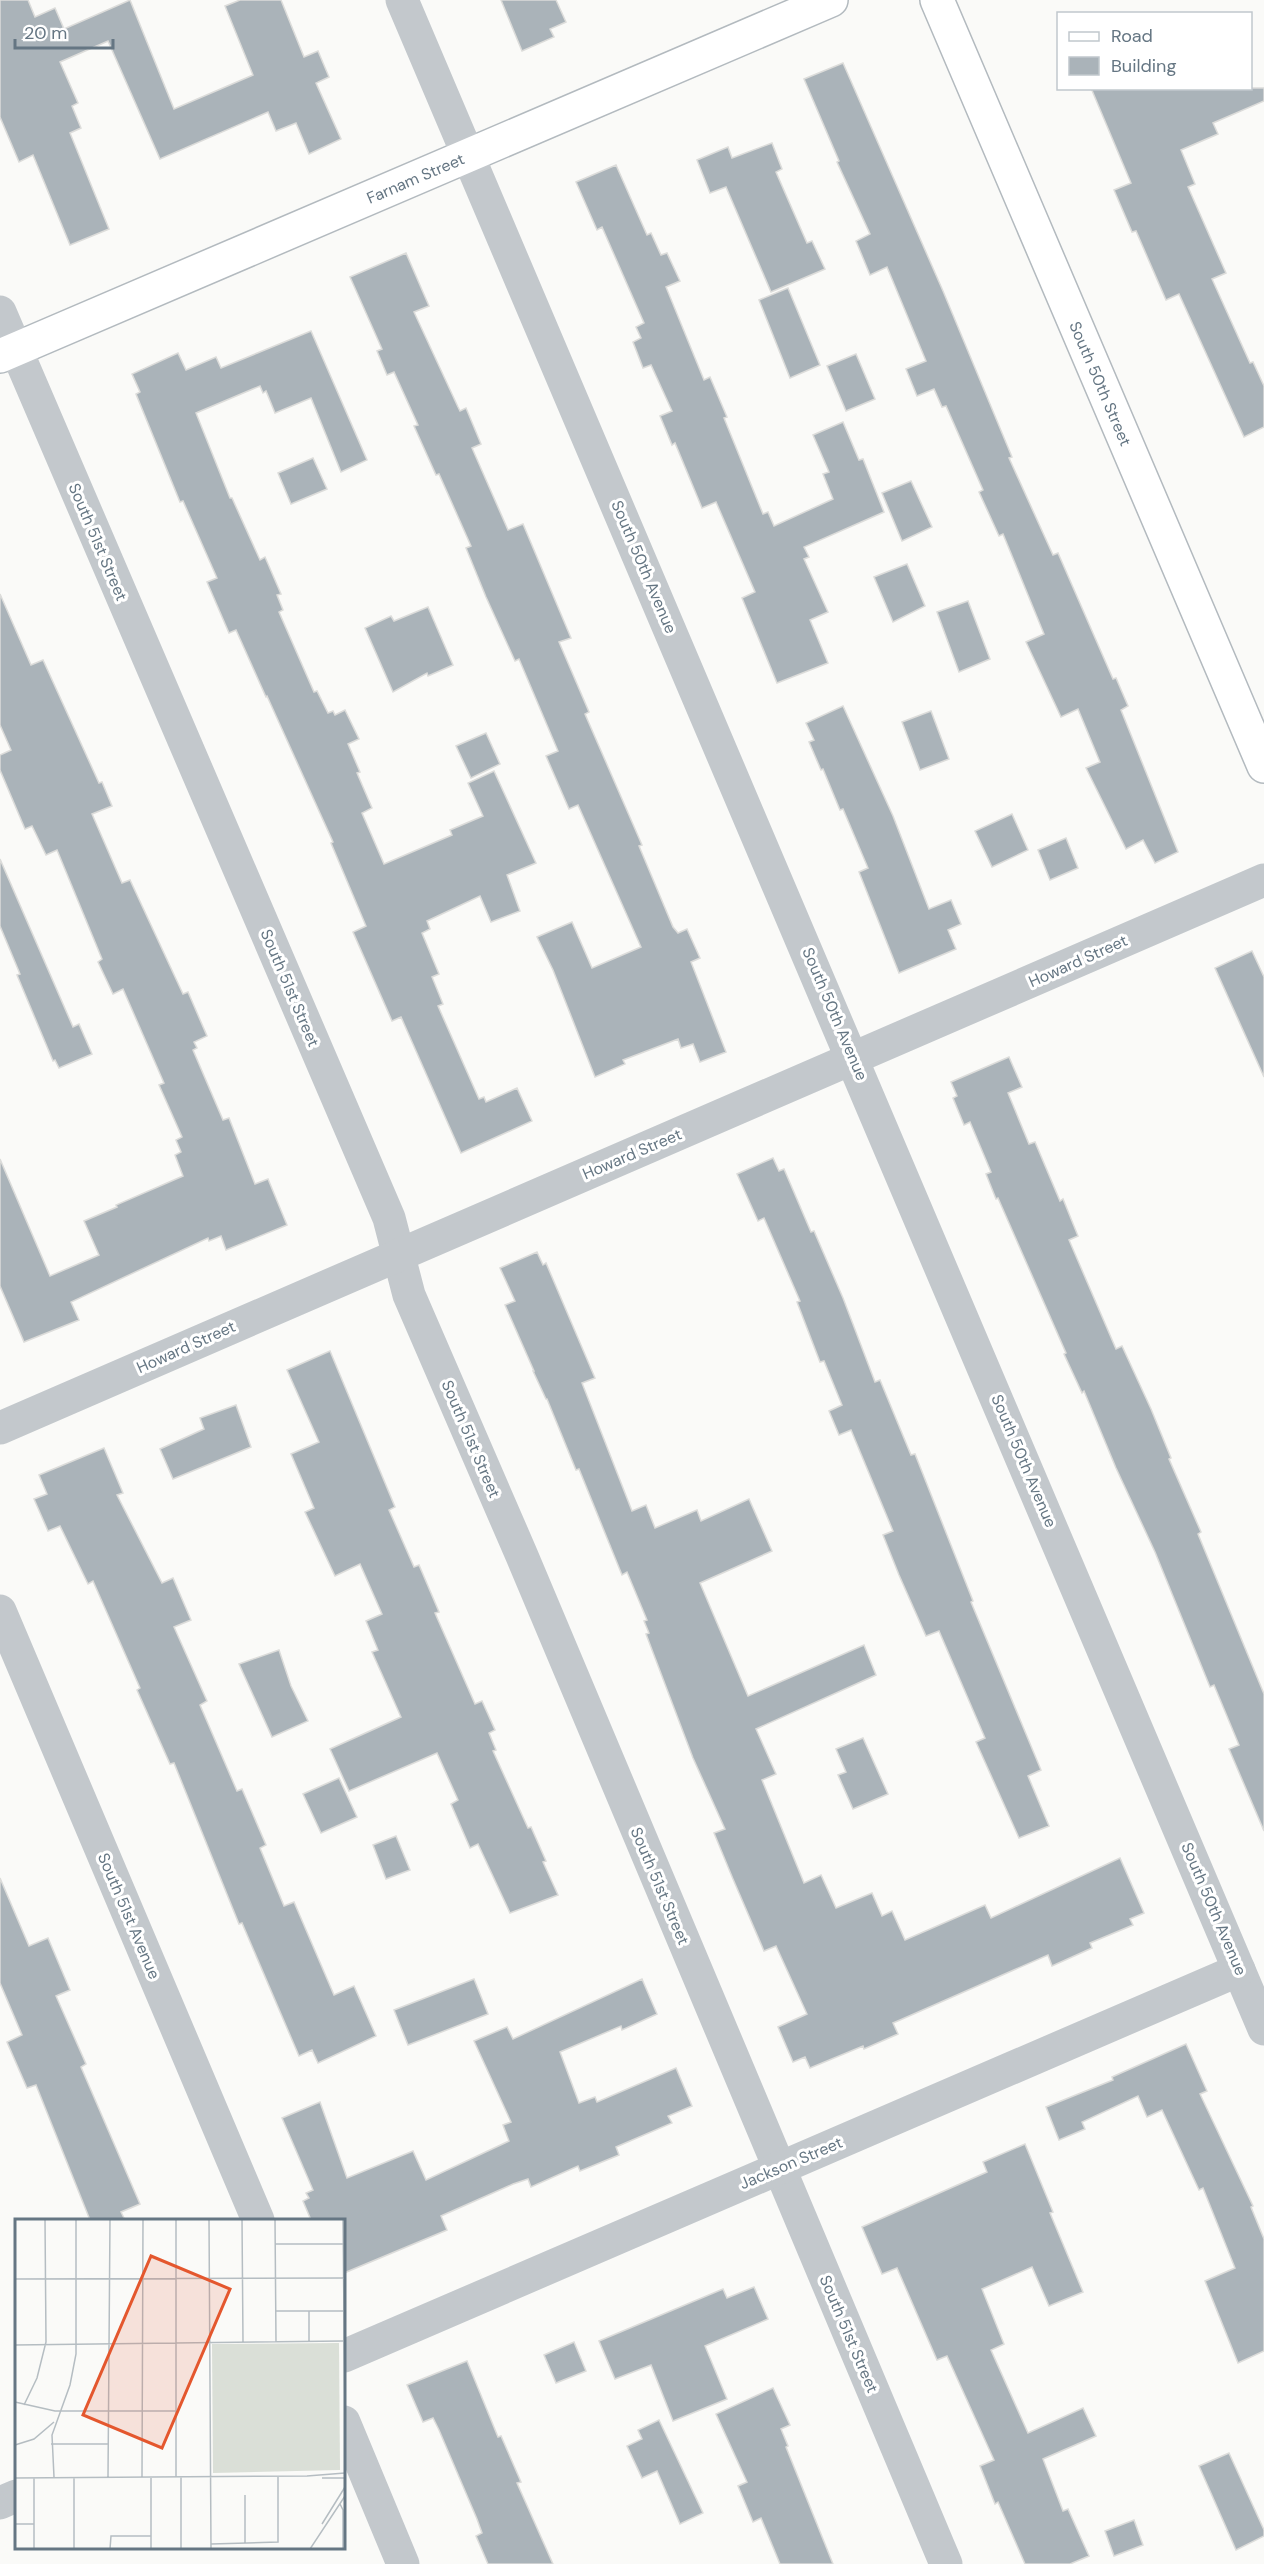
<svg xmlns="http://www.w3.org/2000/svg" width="1264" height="2564" viewBox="0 0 1264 2564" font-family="'DM Sans',sans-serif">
<rect width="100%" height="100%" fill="#fafaf8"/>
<!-- building -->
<g fill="#aab3b9" stroke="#dcdcda" stroke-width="1.5">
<polygon points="0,0 28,0 35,17 55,8 64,29 130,0 174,109 253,75 225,6 240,0 281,0 304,57 318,51 329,77 316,83 341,139 309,154 296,123 276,131 268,112 160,159 108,41 60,62 78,103 72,106 81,128 70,133 109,229 70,245 33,155 19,162 0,117"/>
<polygon points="501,0 556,0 566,22 550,29 554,37 522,51"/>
<polygon points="843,63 943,291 1012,457 1009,458 1053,555 1058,553 1113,679 1116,678 1128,706 1121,710 1178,852 1155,863 1143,840 1126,849 1086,768 1100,762 1078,709 1061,717 1026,642 1044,634 1003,534 999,536 979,492 983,490 946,406 942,407 934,389 917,396 906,369 926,361 887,267 870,275 856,241 870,234 837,162 839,161 804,79"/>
<polygon points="1091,88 1264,88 1264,101 1213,123 1218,134 1181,150 1195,184 1188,187 1226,273 1212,279 1250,363 1253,362 1264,386 1264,427 1244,437 1179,294 1166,300 1136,231 1132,232 1114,190 1131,183"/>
<polygon points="772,143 782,169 776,172 807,243 812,241 825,269 771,292 726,187 710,193 697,160 728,147 732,158"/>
<polygon points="616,165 647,235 651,233 661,255 667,253 680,281 666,287 704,380 710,377 727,417 724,418 763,514 768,512 774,526 833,499 823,474 829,472 813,435 843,422 859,460 863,459 884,512 804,547 809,557 804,559 828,612 810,620 828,663 777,683 742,598 755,592 716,502 702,508 675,443 672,445 660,416 672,411 651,365 643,368 633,342 641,338 636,327 644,323 602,227 597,230 576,182"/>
<polygon points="406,253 429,306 414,312 458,407 460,411 466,408 481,444 472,448 508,530 523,524 571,638 559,642 589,712 585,714 642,845 639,846 673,927 678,933 687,929 700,958 691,962 726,1052 700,1062 693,1044 681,1048 678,1039 623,1060 625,1064 595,1077 553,970 537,937 572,922 592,968 641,947 578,805 569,809 546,756 558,751 519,659 515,661 486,597 466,548 471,546 439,474 436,475 414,426 418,425 394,372 387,375 377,351 382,349 350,277"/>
<polygon points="788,288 820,365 790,378 759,300"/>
<polygon points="311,331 367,460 341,472 311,398 275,413 266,391 263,393 260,386 196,413 230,498 232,498 260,560 265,557 281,594 277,595 283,610 279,612 314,692 317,691 328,713 333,711 335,715 345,710 359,739 348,744 360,772 357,773 372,808 362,813 384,864 452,835 450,830 483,816 468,783 494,771 536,863 507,875 520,911 491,922 480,896 427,921 430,929 422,933 439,974 432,977 443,1004 438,1006 479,1099 484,1097 486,1102 517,1088 532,1121 461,1153 401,1017 392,1021 353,932 366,926 331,843 333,842 267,696 266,697 236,630 229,633 207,582 217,578 183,501 180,502 136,394 140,392 132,374 178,353 186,370 216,357 221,368"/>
<polygon points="856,354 875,399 846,411 827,366"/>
<polygon points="313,458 327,489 291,504 278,473"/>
<polygon points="911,481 932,527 902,541 882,493"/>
<polygon points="907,564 925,606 893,622 874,577"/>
<polygon points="0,594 31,665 43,660 99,783 102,782 112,806 92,814 122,883 130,880 183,994 188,992 207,1036 194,1042 197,1048 193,1050 223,1120 229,1118 255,1184 268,1179 287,1225 226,1250 221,1236 209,1241 208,1238 71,1302 79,1320 24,1342 0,1286 0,1159 50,1276 99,1255 84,1221 117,1207 116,1205 183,1176 175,1155 181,1152 176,1140 182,1137 159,1085 164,1083 123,989 113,994 98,962 102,959 57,850 46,855 32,826 25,829 0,770 0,755 11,750 0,725"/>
<polygon points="968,601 990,659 959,672 937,612"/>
<polygon points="428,607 453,665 428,676 427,673 393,692 365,628 391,616 394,621"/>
<polygon points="843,706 893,816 929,909 951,900 961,924 948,930 956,949 899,973 859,872 868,868 843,809 840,810 823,769 821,770 809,742 814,740 806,723"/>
<polygon points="931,711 949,759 920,770 902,722"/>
<polygon points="486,733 500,764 471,778 456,746"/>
<polygon points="1012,814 1028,850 992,867 975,831"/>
<polygon points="1066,838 1078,868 1050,880 1038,850"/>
<polygon points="0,859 73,1027 79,1024 92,1054 59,1068 55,1060 53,1061 17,975 20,974 0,926"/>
<polygon points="1252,951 1264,977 1264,1077 1215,968"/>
<polygon points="1009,1057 1022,1087 1008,1093 1029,1144 1035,1142 1060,1201 1063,1199 1078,1236 1069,1240 1116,1349 1122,1346 1151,1409 1171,1458 1169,1459 1201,1532 1198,1534 1264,1694 1264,1831 1229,1749 1239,1745 1214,1685 1210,1687 1155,1552 1116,1468 1084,1391 1082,1393 1064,1354 1066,1353 998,1198 996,1199 986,1174 991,1172 970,1122 964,1125 953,1098 957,1096 951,1082"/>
<polygon points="773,1158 779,1171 784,1169 811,1232 814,1231 843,1298 875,1382 880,1380 911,1455 915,1454 973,1601 971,1602 1041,1770 1028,1776 1049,1826 1019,1838 976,1742 985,1738 939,1631 926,1636 899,1575 883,1535 893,1531 851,1430 839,1435 829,1411 842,1405 824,1361 820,1362 797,1302 800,1301 764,1218 758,1221 737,1174"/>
<polygon points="537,1252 543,1265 546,1263 595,1378 582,1383 632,1511 646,1505 655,1528 697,1510 701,1521 749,1499 772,1551 700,1583 748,1696 864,1645 876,1675 756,1729 776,1774 762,1780 804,1883 821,1875 836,1908 872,1893 882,1916 892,1911 905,1940 985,1905 991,1918 1120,1858 1144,1913 1130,1919 1133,1925 1090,1943 1092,1948 1052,1966 1048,1955 900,2020 893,2023 898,2034 864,2049 863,2046 810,2068 805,2057 793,2062 778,2027 807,2014 776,1946 764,1951 733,1879 714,1833 725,1829 693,1758 646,1634 649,1633 644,1621 647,1620 627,1572 622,1575 579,1469 576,1470 547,1399 546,1399 533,1371 534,1371 505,1305 515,1301 500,1268"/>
<polygon points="330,1351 395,1507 389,1510 414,1567 419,1565 439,1612 435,1613 475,1704 482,1701 495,1730 489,1733 496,1750 493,1751 528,1828 531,1827 546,1861 543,1862 558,1895 510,1913 478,1844 470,1848 451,1804 458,1800 437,1753 349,1791 330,1749 401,1717 372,1652 378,1650 366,1621 382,1614 360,1564 335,1576 305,1512 314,1508 291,1454 319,1442 287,1370"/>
<polygon points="236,1405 251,1447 173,1479 160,1449 204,1429 200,1418"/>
<polygon points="104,1448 123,1493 117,1495 162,1583 173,1578 191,1620 174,1627 207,1701 200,1705 237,1791 242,1789 266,1845 260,1848 284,1906 294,1902 334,1995 354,1986 376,2036 318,2063 312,2050 299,2056 242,1923 239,1924 174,1763 170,1764 137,1690 140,1688 93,1581 88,1584 60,1526 48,1531 34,1499 47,1494 39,1475"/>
<polygon points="279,1650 291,1686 308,1721 272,1737 239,1664"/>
<polygon points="863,1738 888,1794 853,1809 838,1775 846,1772 836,1749"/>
<polygon points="339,1778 357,1817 321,1833 303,1794"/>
<polygon points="396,1836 410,1870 386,1879 373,1845"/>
<polygon points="0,1878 29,1946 48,1938 70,1990 56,1996 86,2064 81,2067 140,2204 121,2212 125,2220 90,2220 36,2085 27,2088 7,2042 22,2035 0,1983"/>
<polygon points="474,1979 488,2014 408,2045 394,2010"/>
<polygon points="642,1979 657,2014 622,2030 621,2026 560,2052 579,2103 595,2097 597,2102 676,2068 692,2106 668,2116 672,2123 616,2147 619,2155 580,2171 578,2166 531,2187 528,2179 513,2184 441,2216 447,2230 344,2273 344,2220 311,2220 303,2201 309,2198 306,2193 313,2190 282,2118 320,2102 347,2178 413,2151 426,2180 509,2141 503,2125 511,2122 474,2041 507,2027 513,2039"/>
<polygon points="1186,2044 1207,2091 1200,2094 1253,2206 1251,2207 1264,2239 1264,2351 1238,2363 1205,2281 1235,2268 1203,2188 1199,2190 1162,2110 1147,2117 1138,2096 1082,2122 1085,2129 1059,2140 1046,2107 1113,2080 1112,2077"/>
<polygon points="1025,2144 1053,2212 1050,2213 1083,2292 1049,2306 1032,2267 982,2289 1004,2344 991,2350 1028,2433 1083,2408 1096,2436 1043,2459 1063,2511 1068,2509 1089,2556 1070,2564 1025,2564 998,2502 995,2504 980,2466 994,2460 947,2356 937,2360 897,2268 882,2274 862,2227 987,2172 983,2162"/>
<polygon points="754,2287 768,2319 705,2346 727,2399 673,2421 651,2365 615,2379 599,2341 723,2289 727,2298"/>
<polygon points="574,2342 586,2371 556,2383 544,2355"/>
<polygon points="467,2361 498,2437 501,2436 521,2482 517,2483 553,2564 488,2564 476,2536 482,2533 477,2519 439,2430 433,2418 423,2422 407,2385"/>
<polygon points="773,2388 790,2425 781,2429 788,2446 786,2447 833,2564 780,2564 761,2518 753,2522 738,2486 747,2482 716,2414"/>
<polygon points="659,2420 703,2513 680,2524 657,2471 642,2478 627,2446 642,2439 638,2430"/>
<polygon points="1229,2453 1264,2530 1264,2536 1236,2550 1199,2466"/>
<polygon points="1134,2520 1143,2545 1114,2556 1105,2531"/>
</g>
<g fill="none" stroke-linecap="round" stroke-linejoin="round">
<!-- secondary casing -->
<g stroke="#b3babf" stroke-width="36">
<g id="secondary">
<path id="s1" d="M 937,0 L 1264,766"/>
<path id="s2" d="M 0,356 L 831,0"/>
</g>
</g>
<!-- street -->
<g stroke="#c3c8cc" stroke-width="33">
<polyline points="402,0 1264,2029"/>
<polyline points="0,312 389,1218 409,1295 522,1556 946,2564"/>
<polyline points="0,1428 1264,880"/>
<polyline points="0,1611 258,2220"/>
<polyline points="344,2356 1239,1970"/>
<polyline points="344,2422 403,2564"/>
<polyline points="0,2503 16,2496"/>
</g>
<!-- secondary -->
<use href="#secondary" stroke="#fff" stroke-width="33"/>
</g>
<g text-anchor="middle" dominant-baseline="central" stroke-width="6" stroke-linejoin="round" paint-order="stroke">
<!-- street labels -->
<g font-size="16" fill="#657683" stroke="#fff">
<text stroke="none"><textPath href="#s2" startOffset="452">Farnam Street</textPath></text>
<text stroke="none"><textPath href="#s1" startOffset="417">South 50th Street</textPath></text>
<text transform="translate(98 542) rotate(67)">South 51st Street</text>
<text transform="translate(644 567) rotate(67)">South 50th Avenue</text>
<text transform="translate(1078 961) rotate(-24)">Howard Street</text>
<text transform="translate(290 988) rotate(67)">South 51st Street</text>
<text transform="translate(835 1014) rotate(67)">South 50th Avenue</text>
<text transform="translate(632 1154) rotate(-23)">Howard Street</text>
<text transform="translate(186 1347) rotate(-24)">Howard Street</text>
<text transform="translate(471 1439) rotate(67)">South 51st Street</text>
<text transform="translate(1024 1461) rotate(67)">South 50th Avenue</text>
<text transform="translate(660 1886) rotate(67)">South 51st Street</text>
<text transform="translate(1214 1909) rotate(67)">South 50th Avenue</text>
<text transform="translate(129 1916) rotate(67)">South 51st Avenue</text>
<text transform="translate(791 2163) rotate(-23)">Jackson Street</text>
<text transform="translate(849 2334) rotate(67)">South 51st Street</text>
</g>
</g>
<!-- overview -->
<g transform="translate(15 2219)">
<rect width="330" height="330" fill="#fafaf8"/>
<path d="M 324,124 L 325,251 L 198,254 L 197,125 Z" fill="#dadfd7"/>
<path fill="none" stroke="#b5bdc2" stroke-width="1.5" d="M 161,0 L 161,258M 194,0 L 196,330M 227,0 L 228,123M 260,0 L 261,123M 328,0 L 330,201M 260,25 L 330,25M 0,60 L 330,59M 261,92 L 328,92M 294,92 L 294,123M 0,126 L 328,122M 0,183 L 40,192 L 161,192M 9,186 L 22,159 L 31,123 L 30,0M 36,225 L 93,225M 0,226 L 19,220 L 39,203M 39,258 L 37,216 L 55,166 L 61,135 L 61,0M 59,258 L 59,330M 93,258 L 95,0M 127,258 L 128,0M 136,258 L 136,330M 0,259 L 292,257 L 330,254M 19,259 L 19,330M 307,259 L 330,259M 325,285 L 328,291 L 328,330M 0,305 L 19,305M 307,305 L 330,268M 230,324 L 230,276M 196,325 L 263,323 L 263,257M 95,330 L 96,317 L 136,317M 166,330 L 166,258M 295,330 L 330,277"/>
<path fill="#e4572e" fill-opacity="0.15" stroke="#e4572e" stroke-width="3" d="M 136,37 L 215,70 L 147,229 L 68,196 Z"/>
<rect width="330" height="330" fill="none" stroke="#657683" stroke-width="3"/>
</g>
<!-- legend -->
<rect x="1057" y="12" width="195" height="78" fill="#ffffff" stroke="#c1c8cd" stroke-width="1.5"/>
<rect x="1069" y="32" width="30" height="9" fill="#ffffff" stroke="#c1c8cd" stroke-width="1.5"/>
<text x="1111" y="42" font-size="18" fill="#657683">Road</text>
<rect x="1069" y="57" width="30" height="18" fill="#aab3b9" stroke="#c1c8cd" stroke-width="1.5"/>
<text x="1111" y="72" font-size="18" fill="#657683">Building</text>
<!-- scale -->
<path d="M15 39v9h98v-9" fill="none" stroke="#657683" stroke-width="3"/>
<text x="24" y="39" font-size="18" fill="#657683" stroke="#ffffff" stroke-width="4.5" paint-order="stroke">20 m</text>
</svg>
